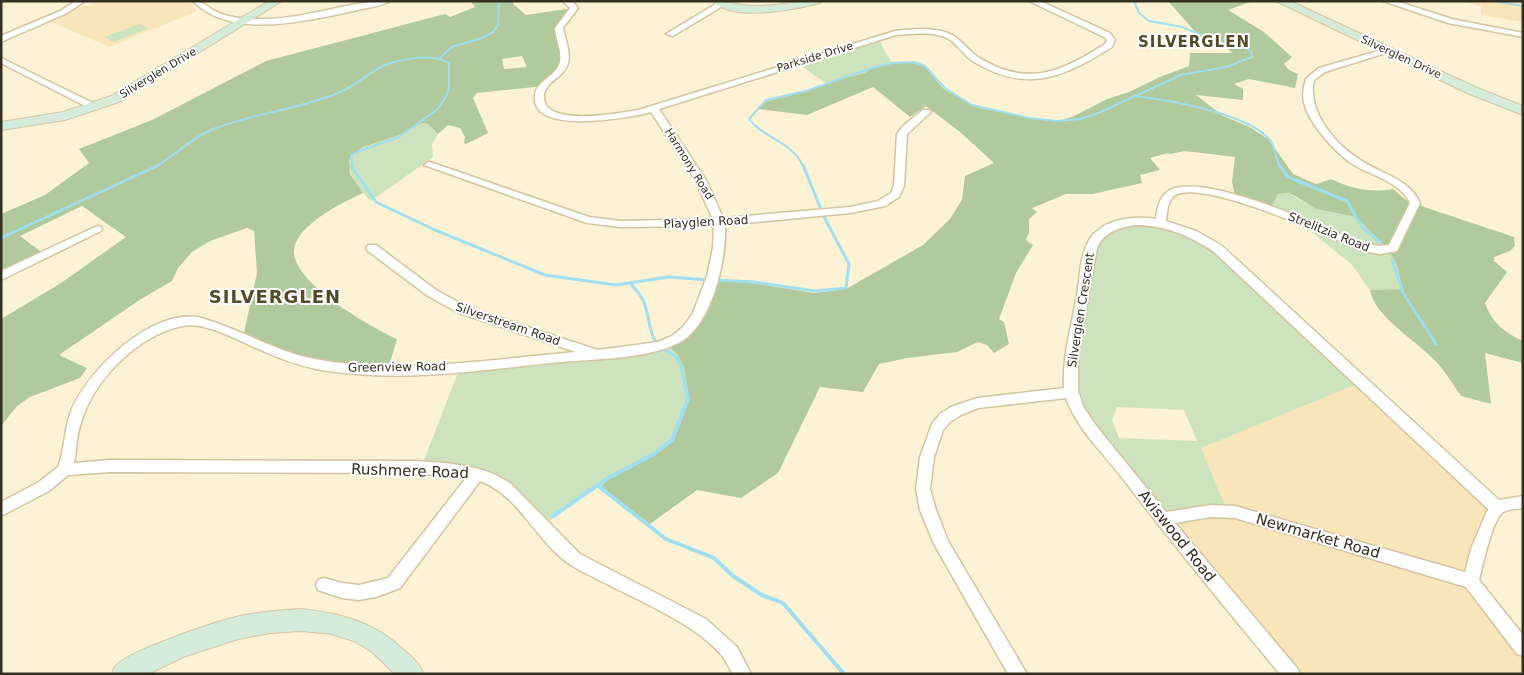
<svg xmlns="http://www.w3.org/2000/svg" width="1524" height="675" viewBox="0 0 1524 675" font-family="'DejaVu Sans',sans-serif">
<rect width="100%" height="100%" fill="#fef2d5"/>
<!-- built -->
<g fill="#f8e5ba">
<polygon points="95,1 189,1 197,11 109,47 54,23 44,22 73,8 92,5"/>
<polygon points="1460,1 1523,1 1523,22 1481,15 1481,6"/>
<polygon points="1362,382 1497,508 1472,572 1523,647 1523,674 1290,674 1162,519 1201,448"/>
</g>
<!-- green -->
<g fill="#cde3be" fill-rule="evenodd">
<polygon points="139,24 149,28 114,42 104,37"/>
<path d="M 877,37 L 892,63 C 881,66 872,71 862,74 C 850,78 838,79 827,84 L 797,63 Z"/>
<path d="M 422,123 L 428,124 L 438,134 L 432,144 L 433,157 L 371,201 C 358,188 335,160 361,148 C 373,142 386,140 398,135 C 406,132 414,126 422,123 Z"/>
<path d="M 1288,193 L 1316,209 L 1357,217 C 1368,232 1385,242 1394,259 C 1399,267 1400,280 1403,289 L 1370,290 L 1352,265 L 1295,218 L 1270,210 L 1278,194 Z"/>
<path d="M 1144,221 L 1197,236 L 1362,382 L 1201,448 L 1227,511 L 1162,519 L 1095,433 L 1070,382 L 1097,235 ZM 1117,407 L 1184,410 L 1197,441 L 1119,438 L 1112,420 Z"/>
<polygon points="666,344 678,355 684,368 689,400 673,440 653,456 609,479 542,526 506,486 421,468 460,367"/>
</g>
<!-- forest -->
<g fill="#b0ca9d" fill-rule="evenodd">
<path d="M 474,1 L 514,1 L 513,4 L 526,15 L 573,8 L 561,23 L 563,63 L 544,86 L 477,93 L 473,98 L 488,133 L 466,144 L 464,143 L 465,137 L 460,128 L 448,125 L 438,134 L 428,124 L 422,123 L 399,135 L 363,147 L 351,155 L 349,161 L 350,174 L 363,193 C 343,202 292,227 294,253 C 296,285 371,327 397,339 L 388,369 L 307,362 L 243,337 L 257,273 L 254,231 L 247,228 L 210,241 L 192,252 L 178,268 L 172,281 L 141,299 L 59,355 L 87,368 L 80,378 L 30,397 L 17,406 L 1,426 L 1,319 L 61,283 L 126,237 L 82,206 L 20,236 L 44,254 L 1,276 L 1,214 L 45,195 L 89,163 L 79,149 L 152,120 L 266,61 L 445,14 L 450,17 L 475,7 L 471,2 ZM 522,56 L 527,67 L 504,69 L 502,59 Z"/>
<path d="M 1168,1 L 1253,1 L 1228,10 L 1264,32 L 1292,57 L 1284,64 L 1289,70 L 1298,74 L 1295,88 L 1249,79 L 1234,84 L 1243,89 L 1243,100 L 1196,95 L 1223,116 L 1250,127 L 1268,139 L 1293,174 L 1316,184 L 1331,179 C 1352,189 1370,193 1393,189 L 1406,200 L 1427,208 L 1514,237 L 1515,246 L 1510,251 L 1494,257 L 1494,261 L 1507,272 L 1485,303 C 1491,322 1505,333 1523,341 L 1523,363 L 1485,353 L 1491,404 L 1461,396 C 1451,381 1442,366 1428,354 C 1411,338 1373,313 1370,290 L 1402,289 C 1400,280 1399,267 1394,259 C 1385,242 1368,232 1357,217 L 1316,209 L 1295,196 L 1288,193 L 1278,194 L 1270,210 L 1236,200 L 1232,182 L 1235,157 L 1185,151 L 1170,154 L 1168,153 L 1150,158 L 1160,170 L 1140,175 L 1142,183 L 1093,194 L 1066,194 L 1032,208 L 1037,212 L 1029,219 L 1029,232 L 1026,240 L 1033,245 L 1016,273 L 999,319 L 1004,322 L 1009,344 L 994,353 L 987,345 L 978,342 L 957,352 L 907,358 L 879,364 L 863,392 L 820,387 L 778,473 L 741,498 L 697,490 L 650,524 L 600,487 L 609,479 L 653,456 L 673,440 L 689,400 L 684,368 L 678,355 L 666,344 L 683,336 L 711,280 L 753,283 L 814,293 L 846,289 L 923,245 L 950,219 L 962,200 L 965,176 L 994,163 L 960,132 L 926,106 L 910,117 L 873,87 L 807,115 L 758,109 L 767,101 L 807,91 L 837,80 L 865,73 L 873,68 L 892,63 L 913,63 L 924,66 L 944,89 L 973,106 L 1029,118 L 1059,121 L 1074,116 L 1107,99 L 1129,92 L 1160,77 L 1189,66 L 1190,53 L 1232,53 L 1225,46 L 1206,44 Z"/>
</g>
<g fill="none" stroke-linecap="round" stroke-linejoin="round">
<!-- stream-far2 -->
<g stroke="#9fdff0" stroke-width="2">
<polyline points="1494,1 1523,6"/>
<polyline points="440,58 452,47 482,38 493,32 498,25 499,1"/>
<path d="M 1134,96 C 1168,100 1249,113 1271,141 C 1276,148 1275,159 1280,166"/>
<path d="M 157,166 C 175,155 192,138 211,130 C 252,113 297,110 338,93 C 359,85 373,67 394,62 C 411,58 433,54 449,63 L 449,86 L 447,95 L 438,109 L 399,137 L 357,152 L 351,156 L 353,166"/>
<path d="M 803,166 C 793,142 763,138 749,119 L 766,100 L 806,91 L 872,68 L 892,63 L 914,62 L 925,66 L 945,88 L 972,105 L 1029,118 L 1057,121 L 1080,119 L 1096,114 L 1181,75 L 1226,67 L 1252,57 L 1251,52 L 1246,48 L 1226,45 L 1182,27 L 1149,21 L 1139,13 L 1134,1"/>
</g>
<!-- stream-far1 -->
<g stroke="#9fdff0" stroke-width="3">
<polyline points="352,165 353,169 376,202 435,230 545,275 616,285 669,277 709,280"/>
<polyline points="1279,165 1288,177 1347,201 1362,227 1380,242"/>
<polyline points="1,238 159,165"/>
<polyline points="1392,259 1403,293 1436,344"/>
<polyline points="715,280 754,282 815,291 846,288 849,264 824,217 803,165"/>
<path d="M 631,284 C 635,289 640,294 643,300 C 654,327 644,342 676,356 L 681,366 L 685,386"/>
</g>
<!-- stream -->
<g stroke="#9fdff0" stroke-width="4">
<polyline points="597,485 666,539 714,558 733,576 762,595 783,603 844,674"/>
<polyline points="553,516 608,478 654,454 672,440 688,399 685,384"/>
</g>
<!-- street casing -->
<g stroke="#d3c4a1" stroke-width="3">
<g id="street">
<polygon points="76,1 85,1 65,14 1,42 1,36 8,33 60,11"/>
<path d="M 193,1 C 205,1 207,8 217,12 C 230,18 245,19 259,19 C 304,20 347,1 390,1 C 380,7 364,8 353,11 C 306,21 231,40 193,1 Z"/>
<path d="M 563,1 L 572,1 L 578,8 L 563,28 C 565,39 571,52 568,63 C 565,77 544,82 544,96 C 542,128 620,113 638,110 L 895,31 C 913,29 931,27 948,33 C 961,38 967,50 978,57 C 1028,88 1061,72 1105,44 L 1107,40 L 1104,37 L 1029,1 L 1040,1 L 1110,33 L 1115,40 L 1112,47 C 1064,77 1028,94 974,62 C 965,56 960,48 952,41 C 937,30 913,34 896,35 L 659,109 L 706,180 L 723,218 L 850,207 L 878,201 L 891,193 L 894,186 L 897,134 L 903,126 L 923,110 L 929,110 L 931,112 L 907,134 L 904,186 L 899,197 L 885,206 L 850,213 L 725,225 C 727,257 713,319 685,339 C 657,359 595,359 560,362 C 480,370 396,384 316,369 C 298,365 281,359 265,352 C 243,343 206,321 183,326 C 137,335 92,381 80,426 C 76,438 77,450 74,463 L 110,460 L 414,461 C 448,463 481,464 510,483 L 580,554 L 706,619 L 737,647 L 751,674 L 733,674 C 728,666 725,658 718,651 C 688,620 633,598 595,578 C 586,573 576,569 568,563 C 535,540 520,496 480,481 L 400,588 L 376,597 L 359,600 L 342,598 L 318,590 L 316,585 L 318,580 L 324,578 L 342,583 L 359,585 L 388,578 L 466,478 L 414,473 L 110,472 L 68,475 L 49,491 L 1,516 L 1,502 L 39,482 L 58,467 C 65,449 64,429 71,411 C 88,370 153,306 202,318 C 240,329 276,352 315,359 C 397,375 494,359 576,352 L 459,313 L 428,296 L 368,251 L 366,248 L 368,245 L 376,245 L 436,290 L 467,307 L 598,350 L 658,342 L 672,336 L 683,327 L 693,313 L 707,276 L 713,248 L 714,226 L 621,227 L 587,223 L 424,165 L 429,162 L 433,163 L 589,217 L 621,221 L 713,219 L 695,180 L 651,112 C 630,118 529,136 535,95 C 537,80 557,76 560,62 C 562,51 556,39 555,28 L 570,8 Z"/>
<polygon points="1383,1 1396,1 1452,19 1523,33 1523,37 1448,23"/>
<polygon points="719,2 726,4 673,36 666,34"/>
<path d="M 1385,49 L 1392,51 L 1325,72 L 1314,80 C 1307,111 1334,143 1359,159 C 1380,174 1409,178 1420,203 L 1397,251 L 1380,254 L 1363,251 C 1332,238 1200,177 1174,196 C 1167,202 1167,213 1166,221 L 1196,231 L 1221,245 L 1499,500 L 1523,496 L 1523,508 C 1516,509 1509,509 1503,512 C 1492,520 1483,565 1479,580 L 1523,635 L 1523,656 L 1517,654 L 1466,587 L 1235,518 L 1211,517 L 1175,523 L 1297,668 L 1300,674 L 1280,674 C 1225,608 1172,543 1120,475 C 1101,451 1076,427 1066,398 L 978,408 L 961,415 L 950,422 L 943,430 L 934,457 L 930,489 L 936,510 L 948,541 L 1027,674 L 1008,674 L 934,544 L 920,510 L 916,489 L 920,457 L 932,424 L 940,414 L 951,407 L 977,398 L 1064,388 C 1062,354 1073,322 1078,289 C 1080,275 1080,260 1086,247 C 1088,241 1092,235 1097,231 C 1111,218 1138,216 1156,219 C 1157,209 1159,198 1167,192 C 1193,171 1295,215 1324,227 C 1344,235 1366,249 1389,245 L 1410,203 C 1401,182 1372,176 1354,165 C 1337,155 1310,124 1305,106 C 1302,97 1303,88 1306,79 L 1319,68 ZM 1135,225 C 1165,225 1188,235 1213,251 L 1488,509 L 1471,549 L 1465,572 L 1235,506 L 1211,505 L 1166,512 L 1097,427 L 1084,408 L 1078,391 L 1078,355 L 1097,248 C 1105,231 1119,228 1135,225 Z"/>
<polygon points="1,58 97,105 99,107 94,110 91,109 1,63"/>
<polygon points="97,226 101,227 102,229 101,231 1,280 1,271"/>
</g>
</g>
<!-- secondary casing -->
<g stroke="#d3c4a1" stroke-width="2">
<g id="secondary">
<polygon points="269,1 282,1 119,102 65,120 1,130 1,122 63,112 111,96"/>
<path d="M 712,1 C 727,1 740,6 755,6 C 777,6 799,1 821,1 L 820,3 C 793,10 734,22 712,1 Z"/>
<polygon points="1276,1 1290,1 1475,87 1523,106 1523,115 1467,93"/>
<path d="M 301,609 C 341,613 374,622 404,650 C 412,657 420,664 424,674 L 395,674 L 372,652 L 354,641 L 331,634 L 301,631 L 270,633 L 238,639 L 183,657 L 148,674 L 112,674 C 113,671 113,669 115,667 C 126,651 218,621 240,616 C 260,612 280,610 301,609 Z"/>
</g>
</g>
<!-- street -->
<use href="#street" fill="#fff" fill-rule="evenodd"/>
<!-- secondary -->
<use href="#secondary" fill="#d4ebda" fill-rule="evenodd"/>
</g>
<g text-anchor="middle" dominant-baseline="central" stroke-width="4" stroke-linejoin="round" paint-order="stroke">
<!-- far-street labels -->
<g font-size="11" fill="#352f21" stroke="#fff">
<text transform="translate(815 57) rotate(-17)">Parkside Drive</text>
<text transform="translate(1401 57) rotate(25)">Silverglen Drive</text>
<text transform="translate(158 73) rotate(-31)">Silverglen Drive</text>
<text transform="translate(689 164) rotate(58)">Harmony Road</text>
</g>
<!-- street labels -->
<g font-size="12" fill="#352f21" stroke="#fff">
<text transform="translate(706 222) rotate(-3)">Playglen Road</text>
<text transform="translate(1329 232) rotate(22)">Strelitzia Road</text>
<text transform="translate(1081 310) rotate(-81)">Silverglen Crescent</text>
<text transform="translate(508 324) rotate(19)">Silverstream Road</text>
<text transform="translate(397 367) rotate(-1)">Greenview Road</text>
</g>
<!-- far-district labels -->
<g font-size="15" font-weight="bold" letter-spacing="1" fill="#574a2b" stroke="#fff">
<text x="1194" y="42">SILVERGLEN</text>
</g>
<!-- near-street labels -->
<g font-size="15" fill="#352f21" stroke="#fff">
<text transform="translate(410 471) rotate(2)">Rushmere Road</text>
<text transform="translate(1177 536) rotate(51)">Aviswood Road</text>
<text transform="translate(1318 536) rotate(16)">Newmarket Road</text>
</g>
<!-- district labels -->
<g font-size="18" font-weight="bold" letter-spacing="1" fill="#574a2b" stroke="#fff">
<text x="275" y="296">SILVERGLEN</text>
</g>
</g>
<!-- border -->
<rect width="1524" height="675" fill="none" stroke="#352f21" stroke-width="5"/>
</svg>
